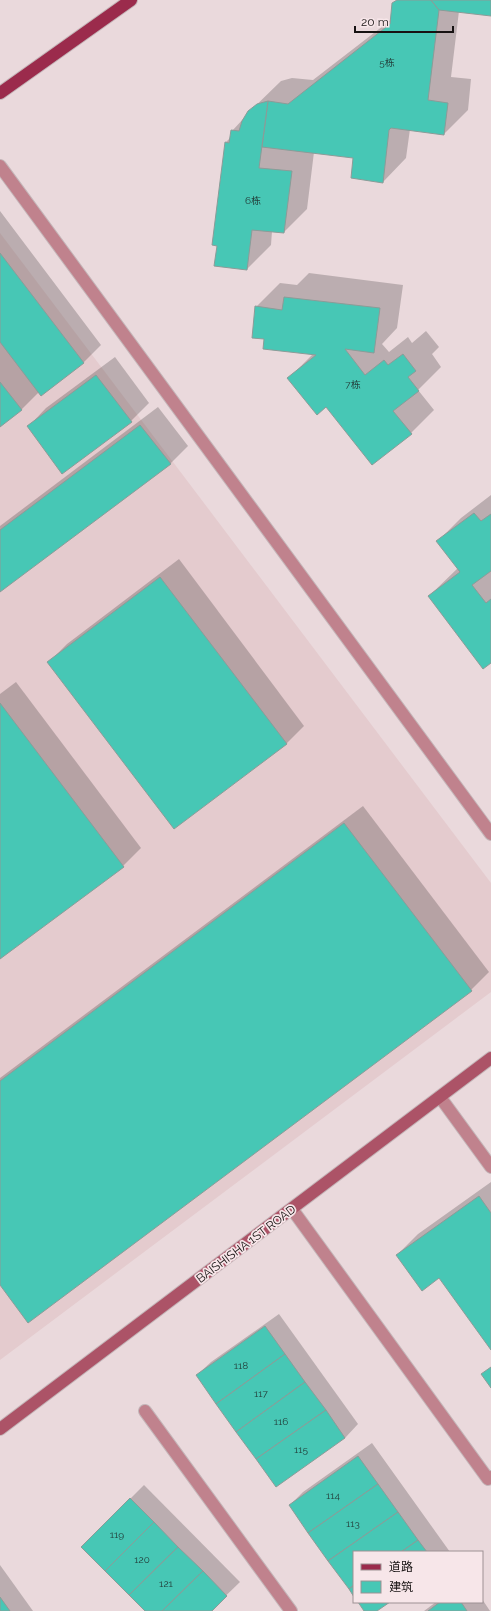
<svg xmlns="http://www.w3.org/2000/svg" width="491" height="1611" viewBox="0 0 491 1611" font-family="Raleway,'Noto Sans SC',sans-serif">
<rect width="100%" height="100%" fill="#ead9dc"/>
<!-- built -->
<polygon fill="#e4cbce" points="0,233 491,883 491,992 0,1360"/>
<!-- shadow -->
<g fill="#0003">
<polygon points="397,0 491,0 491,15 459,11 451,77 471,79 468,110 444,134 410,129 406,158 383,182 354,157 314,152 307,209 284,232 272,231 271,245 247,269 226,142 231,137 232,131 244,118 249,112 281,81 292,78 313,80 392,19"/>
<polygon points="0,211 101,345 83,363 39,392 21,410 0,425"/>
<polygon points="309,273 403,285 397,328 382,344 389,352 408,337 412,343 426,331 439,347 432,354 441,367 418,390 434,410 411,433 326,406 289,378 313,354 265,338 256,307 280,283 297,285"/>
<polygon points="115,357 149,403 131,421 28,427 46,408"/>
<polygon points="158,407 188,446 170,464 0,591 0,526"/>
<polygon points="491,495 491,661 429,596 458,568 438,541 461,518"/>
<polygon points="179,559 304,726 286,744 49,662 67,644"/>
<polygon points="16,682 141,848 123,866 0,958 0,694"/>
<polygon points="363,806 489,972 471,990 0,1284 0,1078"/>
<polygon points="491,1182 491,1348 440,1277 397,1255 418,1234"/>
<polygon points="279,1314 358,1424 345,1438 197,1375 211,1362"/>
<polygon points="372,1443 450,1552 354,1552 354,1595 290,1505 303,1492"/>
<polygon points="144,1485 240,1582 210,1611 146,1611 82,1547"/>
<polygon points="0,1565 33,1611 0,1611"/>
<polygon points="482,1599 490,1611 424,1611 436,1602 482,1602"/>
</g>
<!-- building -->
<g fill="#47c7b5" stroke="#8b9c98">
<polygon points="397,0 431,0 439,10 428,100 448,103 444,135 391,128 389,130 383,183 351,178 353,158 262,147 268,101 288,104 390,24 392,3"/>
<polygon points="431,0 491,0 491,16 439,10"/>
<polygon points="268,101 259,168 292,171 284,233 252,230 247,270 214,266 217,246 212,245 225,142 229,143 231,130 239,131 242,121 248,111 257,104"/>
<polygon points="0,253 84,363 41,396 0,342"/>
<polygon points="284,297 380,308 374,353 345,349 365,375 384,360 388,365 403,354 416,371 408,377 419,391 393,411 412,434 372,465 326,407 317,415 287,378 316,355 263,349 264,339 252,338 255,306 282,310"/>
<polygon points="96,375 132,422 62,474 27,426"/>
<polygon points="0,382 22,410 0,427"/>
<polygon points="140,425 171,464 0,592 0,530"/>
<polygon points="474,513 481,521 491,514 491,571 472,585 486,603 491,599 491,663 483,669 428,596 460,572 436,541"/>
<polygon points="160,577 287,744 174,829 47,662"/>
<polygon points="0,703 124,867 0,959"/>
<polygon points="344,823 472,991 28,1323 0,1285 0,1081"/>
<polygon points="479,1196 491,1213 491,1350 439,1278 422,1291 396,1255"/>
<polygon points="265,1326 285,1354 216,1404 196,1375"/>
<polygon points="285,1354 305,1382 236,1432 216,1404"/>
<polygon points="491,1367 491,1388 481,1374"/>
<polygon points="305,1382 326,1410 256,1459 236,1432"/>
<polygon points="326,1410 345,1438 276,1487 256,1459"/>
<polygon points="358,1456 378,1484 308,1533 289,1505"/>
<polygon points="378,1484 398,1512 328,1561 308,1533"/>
<polygon points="130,1498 154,1522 105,1571 81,1547"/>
<polygon points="398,1512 418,1540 401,1552 354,1552 354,1585 349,1589 328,1561"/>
<polygon points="154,1522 178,1547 129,1595 105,1571"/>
<polygon points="418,1540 427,1552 401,1552"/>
<polygon points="178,1547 203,1571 162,1611 145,1611 129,1595"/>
<polygon points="203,1571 227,1596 212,1611 162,1611"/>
<polygon points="354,1585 354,1597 349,1589"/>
<polygon points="0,1597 10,1611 0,1611"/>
<polygon points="358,1602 390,1602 377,1611 364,1611"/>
<polygon points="440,1602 461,1602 467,1611 428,1611"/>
</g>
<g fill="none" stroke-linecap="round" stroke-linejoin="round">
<!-- lane casing -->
<g stroke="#c4b5b8" stroke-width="14">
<g id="lane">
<polyline points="440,1097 491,1167"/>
<polyline points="292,1209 488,1479 491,1477"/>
<polyline points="145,1411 291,1611"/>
</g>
</g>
<!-- street casing -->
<g stroke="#c4b5b8" stroke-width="14">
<polyline id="street" points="0,166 491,834"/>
</g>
<!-- secondary casing -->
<g stroke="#c4b5b8" stroke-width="14">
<polyline id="secondary" points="0,1429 491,1058"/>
</g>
<!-- primary casing -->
<g stroke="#c4b5b8" stroke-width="14">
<polyline id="primary" points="0,93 131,0"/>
</g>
<!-- lane -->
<use href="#lane" stroke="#c0828d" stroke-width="12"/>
<!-- street -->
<use href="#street" stroke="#c0828d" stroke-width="12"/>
<!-- secondary -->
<use href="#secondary" stroke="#ac5367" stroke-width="12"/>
<!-- primary -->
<use href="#primary" stroke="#9b2b4c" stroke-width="12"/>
</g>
<g text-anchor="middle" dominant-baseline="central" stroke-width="3.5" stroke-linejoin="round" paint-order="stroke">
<!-- number labels -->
<g font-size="10" fill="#233f3b">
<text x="387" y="62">5栋</text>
<text x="253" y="200">6栋</text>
<text x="353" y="384">7栋</text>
<text x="241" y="1365">118</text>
<text x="261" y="1393">117</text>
<text x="281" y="1421">116</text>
<text x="301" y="1449">115</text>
<text x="333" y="1495">114</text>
<text x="353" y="1523">113</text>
<text x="117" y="1534">119</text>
<text x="142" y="1559">120</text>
<text x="166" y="1583">121</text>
</g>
<!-- street labels -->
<g font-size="12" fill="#171212" stroke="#f7e6e9">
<text transform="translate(246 1244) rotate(-37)">BAISHISHA 1ST ROAD</text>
</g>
</g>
<!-- legend -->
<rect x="353" y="1551" width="130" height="52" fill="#f7e6e9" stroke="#9d9193"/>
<rect x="361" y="1564" width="20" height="6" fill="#9b2b4c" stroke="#9d9193"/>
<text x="389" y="1571" font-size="12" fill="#171212">道路</text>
<rect x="361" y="1581" width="20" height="12" fill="#47c7b5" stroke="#9d9193"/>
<text x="389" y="1591" font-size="12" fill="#171212">建筑</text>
<!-- scale -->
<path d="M355 26v6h98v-6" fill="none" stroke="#171212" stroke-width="2"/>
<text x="361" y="26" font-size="12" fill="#171212" stroke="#f7e6e9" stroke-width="3" paint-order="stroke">20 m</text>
</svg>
